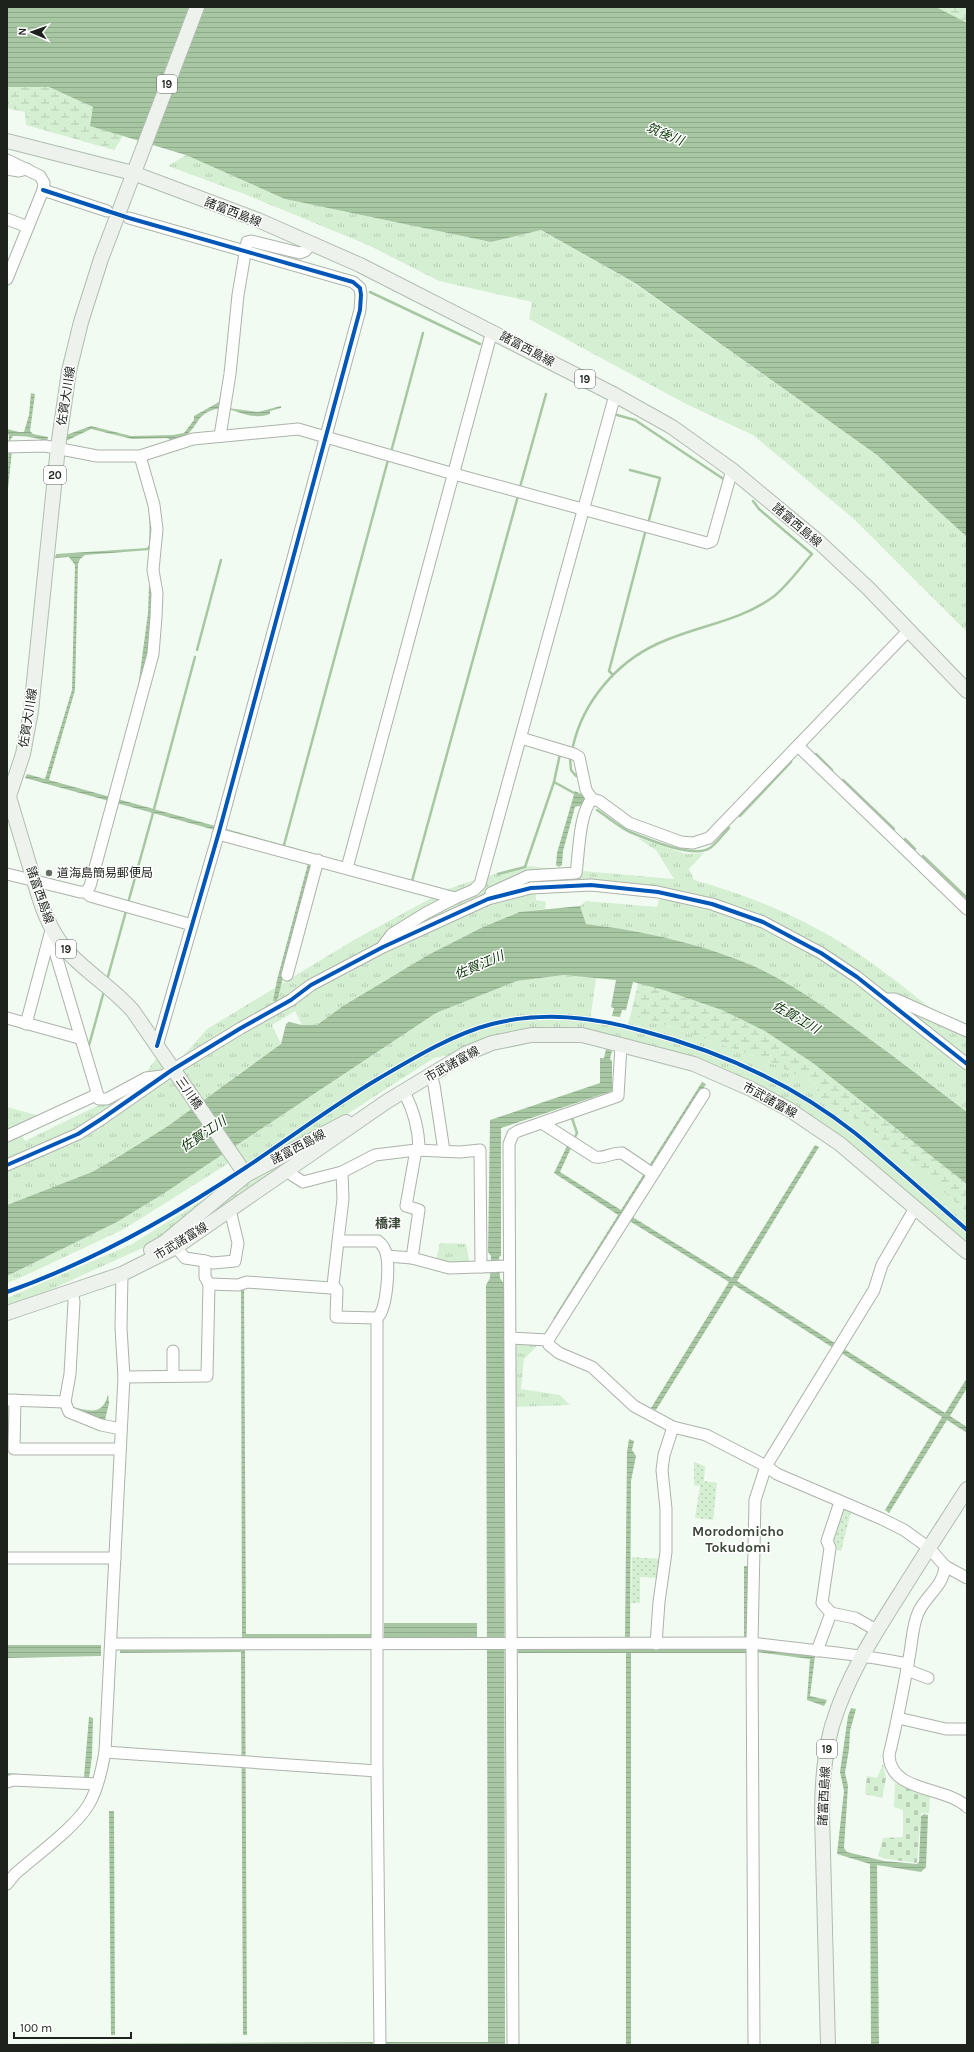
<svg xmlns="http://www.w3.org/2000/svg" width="974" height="2052" viewBox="0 0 974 2052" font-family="Karla,'Noto Sans JP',sans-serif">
<defs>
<pattern id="grass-tufts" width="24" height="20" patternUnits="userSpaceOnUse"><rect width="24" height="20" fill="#d5efd2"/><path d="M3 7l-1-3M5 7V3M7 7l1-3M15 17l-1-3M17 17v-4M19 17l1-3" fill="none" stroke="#b6cdb4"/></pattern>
<pattern id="wetland-marsh" width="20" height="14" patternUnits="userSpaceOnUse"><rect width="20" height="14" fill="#d5efd2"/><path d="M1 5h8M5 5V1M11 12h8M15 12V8" fill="none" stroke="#b6cdb4"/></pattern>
<pattern id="cemetery-stones" width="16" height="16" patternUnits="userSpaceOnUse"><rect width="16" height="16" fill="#d5efd2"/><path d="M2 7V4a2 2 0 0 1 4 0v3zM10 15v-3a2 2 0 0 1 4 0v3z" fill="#b6cdb4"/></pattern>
<pattern id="garden-dots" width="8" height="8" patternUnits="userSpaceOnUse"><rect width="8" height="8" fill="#d5efd2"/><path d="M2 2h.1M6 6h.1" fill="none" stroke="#b6cdb4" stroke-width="1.8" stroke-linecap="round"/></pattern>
<pattern id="water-rules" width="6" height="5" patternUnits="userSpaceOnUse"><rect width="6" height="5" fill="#a7c7a3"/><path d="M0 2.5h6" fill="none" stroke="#8fab8c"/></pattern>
</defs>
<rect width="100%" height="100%" fill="#f2fbf1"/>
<!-- grass -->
<g fill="url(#grass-tufts)">
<polygon points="186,155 285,199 491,242 541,230 634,283 877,455 967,537 967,632 855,520 753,435 686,404 529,319 532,302 439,281 368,245 247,195 168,166"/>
<path d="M 636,837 L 686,854 L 704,853 L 689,869 L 694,880 C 747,895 798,915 845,945 C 888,972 927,1006 967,1037 L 967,1112 C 926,1081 886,1050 843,1020 C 816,1001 788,982 758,968 C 704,944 644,931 586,924 L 580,906 L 586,901 L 657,907 L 662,888 L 594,880 L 535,882 L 536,900 L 546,902 L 545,909 L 518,912 L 481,928 L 428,955 L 343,1006 L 317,1025 L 302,1025 L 295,1011 L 272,1025 L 281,1044 L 168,1126 L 118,1157 L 92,1172 L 7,1205 L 7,1142 L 22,1135 L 25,1141 L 134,1088 L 156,1059 L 171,1078 L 178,1062 L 207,1029 L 354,940 L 448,889 L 480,878 L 525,866 L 674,879 L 656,850 Z"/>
<polygon points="564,975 596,978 590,1021 627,1029 631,1013 766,1060 815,1084 820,1097 864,1124 967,1212 967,1244 843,1138 756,1083 686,1055 593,1031 562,1027 526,1029 489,1038 449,1055 434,1058 338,1120 261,1163 246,1162 240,1156 124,1229 22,1277 7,1283 7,1276 117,1222 163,1194 436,1013 517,981"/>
<polygon points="7,1107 40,1116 7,1131"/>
<polygon points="329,1135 175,1241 223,1199 277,1162"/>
<polygon points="230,1183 158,1241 32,1298 7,1306 7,1298 132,1244"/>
<polygon points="440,1243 466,1244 470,1264 435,1264"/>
<polygon points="541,1342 524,1359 521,1389 560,1395 570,1405 513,1407 513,1343"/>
</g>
<!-- wetland -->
<g fill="url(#wetland-marsh)">
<polygon points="892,7 967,7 967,47"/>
<polygon points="7,87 49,87 93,107 491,242 285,199 186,155 123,136 114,150 26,125 25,112 7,108"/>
<polygon points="643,975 790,1031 967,1173 967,1212 864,1124 820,1097 815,1084 766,1060 631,1013 638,983"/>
</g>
<!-- cemetery -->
<g fill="url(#cemetery-stones)">
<polygon points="883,1764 886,1778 882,1798 865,1794 867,1776 877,1778"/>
<path d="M 895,1783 L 930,1795 L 929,1813 L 921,1813 L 917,1863 C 908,1861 884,1860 878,1856 L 883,1838 L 903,1837 L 903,1810 L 894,1807 Z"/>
</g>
<!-- garden -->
<g fill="url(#garden-dots)">
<polygon points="694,1462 705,1466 704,1481 717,1483 713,1520 695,1518 700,1486 694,1485"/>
<polygon points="840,1507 851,1512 841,1551 832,1547 830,1541"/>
<polygon points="632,1557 661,1559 660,1578 640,1577 640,1603 631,1603"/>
</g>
<!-- water -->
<g fill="url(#water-rules)">
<polygon points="7,7 936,7 967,23 967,537 877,455 635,283 541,230 491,242 285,199 186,155 90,126 93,107 49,87 7,87"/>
<path d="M 225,369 L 228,408 L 258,412 L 281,406 L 281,408 L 270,411 L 270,414 C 248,422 233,405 216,409 C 196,414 198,427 186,435 C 182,437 176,439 172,441 L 167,438 L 132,439 L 91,429 L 66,441 L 66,435 L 91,426 L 131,436 L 173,435 L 184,433 L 194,420 L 194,416 L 219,402 Z"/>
<path d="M 31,393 L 35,394 L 30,431 L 33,434 L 48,437 L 47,442 C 36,437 26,436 13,436 L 10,440 L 12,450 L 7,499 L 9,435 L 7,433 L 7,429 L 19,432 L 24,432 L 29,415 Z"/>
<path d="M 144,486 C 152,491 156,542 150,550 L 85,555 L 80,559 L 78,564 L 75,690 L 49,780 L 316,854 L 317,855 L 314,856 L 313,862 L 277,1001 L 273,1001 L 277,980 L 310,856 L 25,778 L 27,774 L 45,779 L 72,690 L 75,565 L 69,557 L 55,558 L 56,554 L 147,548 L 149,545 C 150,525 150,506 144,486 Z"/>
<polygon points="152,584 153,616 149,653 138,688 148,613 149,586"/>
<polygon points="575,791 585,796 583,805 575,807 563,851 562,865 559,867 556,865 557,853"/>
<path d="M 580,906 L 586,924 C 644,931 704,944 758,968 C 788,982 816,1001 843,1020 C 886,1050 926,1081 967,1112 L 967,1184 L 813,1063 L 765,1031 L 722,1010 L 664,990 L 633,982 L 626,1010 L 622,1010 L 620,1017 L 612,1016 L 614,1008 L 611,1007 L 616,980 L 564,975 L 517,981 L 436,1013 L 163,1194 L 117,1222 L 7,1276 L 7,1205 L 92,1172 L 118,1157 L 168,1126 L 281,1044 L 286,1024 L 289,1022 L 302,1025 L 317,1025 L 343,1006 L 428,955 L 481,928 L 519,912 Z"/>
<polygon points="606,1049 612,1051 610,1059 612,1061 612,1091 501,1128 501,1256 499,1257 500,1278 504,1284 505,2045 385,2045 385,2042 488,2042 486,1285 490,1278 491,1256 488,1252 490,1120 600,1083 600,1058 604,1058"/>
<polygon points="702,1082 706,1084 626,1213 732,1278 815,1145 819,1147 737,1281 945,1413 967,1378 967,1388 950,1416 967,1427 967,1433 947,1420 889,1513 885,1510 942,1417 734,1285 656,1410 651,1408 729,1282 623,1217 557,1322 553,1319 618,1215 554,1173 567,1146 571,1148 560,1172 621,1210"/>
<polygon points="244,1287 246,1634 375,1634 374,1638 242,1638 241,1288"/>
<path d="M 108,1394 L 109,1403 L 105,1420 L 74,1411 L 71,1407 C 89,1410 103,1417 108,1394 Z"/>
<polygon points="629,1439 634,1441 632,1450 636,1456 631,1481 630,1639 625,1639 627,1452"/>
<polygon points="744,1566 748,1566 748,1639 744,1640"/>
<rect x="384" y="1623" width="93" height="15"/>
<polygon points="7,1645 101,1645 101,1656 7,1658"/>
<polygon points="758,1648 815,1656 810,1696 827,1700 824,1706 807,1700 810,1659 757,1652"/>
<polygon points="120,1649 245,1649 247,2035 243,2035 241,1652 120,1653"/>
<polygon points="518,1649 750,1649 750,1653 631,1653 631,2045 626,2045 626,1653 518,1653"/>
<polygon points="851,1708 856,1709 850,1731 849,1749 845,1773 848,1786 844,1848 847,1852 884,1861 917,1864 919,1862 921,1816 924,1814 928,1815 926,1867 921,1872 877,1865 879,2045 843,2044 871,2044 870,1864 837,1854 844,1791 840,1772 848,1716"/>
<polygon points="89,1717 93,1718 92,1756 89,1779 7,1778 7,1773 72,1778 84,1777"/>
<polygon points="109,1811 114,1811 115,2035 111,2035"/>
<polygon points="373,2042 373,2045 7,2045 7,2044"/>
</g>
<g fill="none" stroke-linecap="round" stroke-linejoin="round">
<!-- stream -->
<g stroke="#a7c7a3" stroke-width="2.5">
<polyline points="370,292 480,344"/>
<polyline points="617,415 635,420 725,480"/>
<polyline points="391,452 423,333"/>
<polyline points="630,470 660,478 649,520"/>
<polyline points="520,487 546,394"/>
<polyline points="197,650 221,560"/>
<polyline points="613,675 609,671 645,533"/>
<path d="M 573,746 C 583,702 616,663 657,644 C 695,626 739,622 773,597 C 787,586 800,568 812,554 L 759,509 L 753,501"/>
<polyline points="560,754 554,782 574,793"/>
<polyline points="816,754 832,770"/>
<polyline points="570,758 571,770 576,776"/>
<polyline points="843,780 894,829"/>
<polyline points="154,809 195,657"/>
<path d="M 597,810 C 608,817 619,827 630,832 C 647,839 694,859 710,848 C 717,843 723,834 729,828"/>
<polyline points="740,816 791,762"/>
<polyline points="905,839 915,849"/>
<polyline points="284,845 388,460"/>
<polyline points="923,856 967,898"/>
<polyline points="498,874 525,867 554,782"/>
<polyline points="412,881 518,496"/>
<polyline points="128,903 153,813"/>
<polyline points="107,980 126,911"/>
<polyline points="88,1049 104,991"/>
<polyline points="571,1115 577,1133 574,1139"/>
</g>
<!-- minor casing -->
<g stroke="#acb3ab" stroke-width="13">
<g id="minor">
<polyline points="7,160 40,176 44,183 43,190 7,279"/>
<polyline points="7,169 19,171 27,169"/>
<polyline points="43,190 107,211"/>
<polyline points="129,218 353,282 360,288 361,295 360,310 219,832 157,1046"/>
<polyline points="7,219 28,227"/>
<polyline points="220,436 230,374 238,295 247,242 251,241 300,253 305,251 311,244"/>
<polyline points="7,447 45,446 97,456 140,456 193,439 298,429 454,474 707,543 712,541 732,470"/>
<polyline points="521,738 574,754 579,757 586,790 592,799 599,801 629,823 681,842 693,843 709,838 908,631"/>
<polyline points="798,746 967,909"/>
<polyline points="218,834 455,898 474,890 480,884 615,395"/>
<polyline points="347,868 492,331"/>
<polyline points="7,874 80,892 86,892 90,896 192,925"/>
<polyline points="86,892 90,886 153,654 156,617 157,593 153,570 157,529 154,505 140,456"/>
<path d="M 491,893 L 528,876 L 576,873 C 579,853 579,813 592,799"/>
<polyline points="52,930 53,945 99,1099 107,1099 146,1078 162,1076"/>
<polyline points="383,946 392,934 426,913 455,898"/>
<polyline points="287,975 318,860"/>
<polyline points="886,999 895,999 967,1031"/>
<polyline points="7,1018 79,1038"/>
<polyline points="26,1024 50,934"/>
<polyline points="431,1075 434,1085 444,1151"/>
<path d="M 404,1092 C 414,1111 419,1129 419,1150"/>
<path d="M 542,1123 L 595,1157 C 605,1159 612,1152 622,1153 L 653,1174"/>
<polyline points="7,1136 96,1095"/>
<polyline points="7,1165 78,1134 103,1118 172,1070 241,1028 291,1000 311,985 383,947 488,899 531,888 591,885 658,892 712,904 763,922 821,953 857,977 967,1064"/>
<path d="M 286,1171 L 303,1182 L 342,1172 L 343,1199 L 338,1241 L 378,1241 C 383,1245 386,1250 387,1257 C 389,1270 387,1310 377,1318 L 336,1317 L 337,1290 L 333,1285 L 338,1241"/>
<polyline points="342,1172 375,1155 416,1150 460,1152 480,1150 481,1267"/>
<polyline points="387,1256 412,1258 449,1268 508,1266"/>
<polyline points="412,1258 419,1210 406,1206 416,1150"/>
<polyline points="205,1261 213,1263 235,1261 238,1243 230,1210"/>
<polyline points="209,1284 238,1285 247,1282 331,1288 333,1285"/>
<polyline points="72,1291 74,1302 70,1374 65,1402 69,1412 101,1425 121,1429"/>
<polyline points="377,1318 377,1771 380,2045"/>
<polyline points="510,1338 548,1340"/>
<polyline points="548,1340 549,1345 559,1353 592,1367 634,1406 673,1427 706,1435 766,1466 777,1474 882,1519 904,1530 929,1548 945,1566 967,1578"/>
<polyline points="548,1340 704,1094"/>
<polyline points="173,1376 173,1351"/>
<polyline points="124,1377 207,1376 209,1284 205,1277 205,1261 185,1258 176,1247"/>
<polyline points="7,1400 65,1402"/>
<polyline points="15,1400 14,1449 120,1449"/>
<polyline points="840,1502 827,1541 830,1548 822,1603 831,1613 855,1618 876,1630"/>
<polyline points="7,1558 115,1558"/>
<path d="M 945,1566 C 944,1586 925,1596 918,1613 C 912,1627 912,1644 909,1658 C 903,1691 897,1723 889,1755 C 890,1793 946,1786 967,1807"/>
<path d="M 111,1644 L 752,1643 C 804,1650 857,1653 908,1664"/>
<polyline points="656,1644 659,1602 666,1552 666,1509 662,1470 664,1455 673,1427"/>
<polyline points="817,1651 831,1613"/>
<polyline points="907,1670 928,1678"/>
<polyline points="898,1718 946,1729 967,1729"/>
<polyline points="105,1752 377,1771"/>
<polyline points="7,1782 13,1780 97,1784"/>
<path d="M 7,1884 L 15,1874 C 35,1856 77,1826 89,1804 C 98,1789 102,1769 105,1752 L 124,1377 L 121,1328 L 122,1274"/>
<polyline points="513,2045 509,1144 513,1134 518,1131 618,1096 621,1045"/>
<polyline points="754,2045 752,1643 755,1500 766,1466 874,1290 882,1265 915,1208"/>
</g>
</g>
<!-- major casing -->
<g stroke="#b1bdb0" stroke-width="16">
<g id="major">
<polyline points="7,141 133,173 258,220 360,265 615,395 672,427 732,470 820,543 869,589 967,691"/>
<path d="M 9,797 C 16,820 23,844 30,867 C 39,898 46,926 67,951 C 87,973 113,988 133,1011 L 246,1175"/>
<polyline points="7,802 23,754 31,711 58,447 69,371 81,322 101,259 197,7"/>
<polyline points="151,1250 165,1242 246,1175 346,1122"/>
<polyline points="7,1313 122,1274 176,1247 386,1102 465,1054 492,1043 531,1035 582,1035 621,1045 694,1064 751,1089 790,1110 840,1144 967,1252"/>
<path d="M 828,2045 L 822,1814 C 822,1784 824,1755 832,1726 C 847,1676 875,1633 903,1589 C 924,1555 946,1522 967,1489"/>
</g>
</g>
<!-- minor -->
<use href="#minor" stroke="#fdfefd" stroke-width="11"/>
<!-- major -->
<use href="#major" stroke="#edf2ec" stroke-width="14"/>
<!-- cycleway casing -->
<g stroke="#fff" stroke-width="6">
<g id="cycleway">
<polyline points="43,190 129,218 353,282 360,288 361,295 360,310 219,832 157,1046"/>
<polyline points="7,1165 78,1134 103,1118 172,1070 241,1028 291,1000 311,985 383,947 488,899 531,888 591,885 658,892 712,904 763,922 821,953 857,977 967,1064"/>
<path d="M 7,1292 C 92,1262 170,1218 245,1168 C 289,1139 332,1106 378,1079 C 412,1059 453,1034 492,1024 C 543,1011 593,1017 643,1031 C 719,1051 793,1084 855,1133 C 893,1164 930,1198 967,1230"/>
</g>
</g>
<!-- cycleway -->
<use href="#cycleway" stroke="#0057b8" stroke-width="4"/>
</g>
<!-- markers -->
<circle fill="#686e67" stroke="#fff" stroke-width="1.5" cx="49" cy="873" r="4"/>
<g text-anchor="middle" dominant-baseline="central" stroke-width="3" stroke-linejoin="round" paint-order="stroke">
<!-- shield labels -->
<g fill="#fff" stroke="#616460" stroke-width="1">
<rect x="157" y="75" width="20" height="18" rx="3"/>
<rect x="575" y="370" width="20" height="18" rx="3"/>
<rect x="44" y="466" width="22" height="18" rx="3"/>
<rect x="56" y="940" width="20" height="18" rx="3"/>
<rect x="817" y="1740" width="20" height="18" rx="3"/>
</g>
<g font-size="11" font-weight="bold" fill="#1d221c">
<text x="167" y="84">19</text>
<text x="585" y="379">19</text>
<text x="55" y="475">20</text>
<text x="66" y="949">19</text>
<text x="827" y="1749">19</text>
</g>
<!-- street labels -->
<g font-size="12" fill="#1d221c" stroke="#fff">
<text transform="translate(233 212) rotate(21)">諸富西島線</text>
<text transform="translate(527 349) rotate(28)">諸富西島線</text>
<text transform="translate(66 396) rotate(-81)">佐賀大川線</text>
<text transform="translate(797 525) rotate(40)">諸富西島線</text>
<text transform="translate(28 718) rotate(-81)">佐賀大川線</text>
<text transform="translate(40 895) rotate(71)">諸富西島線</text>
<text transform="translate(452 1064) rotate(-29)">市武諸富線</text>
<text transform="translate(189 1093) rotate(55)">三川橋</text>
<text transform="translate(770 1100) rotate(29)">市武諸富線</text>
<text transform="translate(298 1147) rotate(-28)">諸富西島線</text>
<text transform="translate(181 1241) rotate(-31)">市武諸富線</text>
<text transform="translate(824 1796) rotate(-87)">諸富西島線</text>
</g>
<!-- poi labels -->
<g font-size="12" fill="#1d221c" stroke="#fff" text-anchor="start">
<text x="57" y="873">道海島簡易郵便局</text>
</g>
<!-- water labels -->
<g font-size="13" font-style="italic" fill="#083404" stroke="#fff">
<text transform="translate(665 134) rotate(22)">筑後川</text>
<text transform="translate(479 965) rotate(-23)">佐賀江川</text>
<text transform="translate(796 1017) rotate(30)">佐賀江川</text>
<text transform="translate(203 1134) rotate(-34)">佐賀江川</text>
</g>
<!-- neighbourhood labels -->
<g font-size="13" font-weight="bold" fill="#3b4739" stroke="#fff">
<text x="388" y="1223">橋津</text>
</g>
<!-- quarter labels -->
<g font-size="14" font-weight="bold" fill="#3b4739" stroke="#fff">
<text x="738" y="1531">Morodomicho<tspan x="738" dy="16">Tokudomi</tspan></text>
</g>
</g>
<!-- border -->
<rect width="974" height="2052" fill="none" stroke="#1d221c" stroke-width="16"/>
<!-- north arrow -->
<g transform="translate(32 32) rotate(272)" stroke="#ffffff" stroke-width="3" paint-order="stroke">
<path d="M0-3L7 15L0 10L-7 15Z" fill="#1d221c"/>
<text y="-6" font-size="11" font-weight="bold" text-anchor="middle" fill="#1d221c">N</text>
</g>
<!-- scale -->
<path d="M14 2032v6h117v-6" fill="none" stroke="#1d221c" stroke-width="2"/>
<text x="20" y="2032" font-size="12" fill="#1d221c" stroke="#ffffff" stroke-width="3" paint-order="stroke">100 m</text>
</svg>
